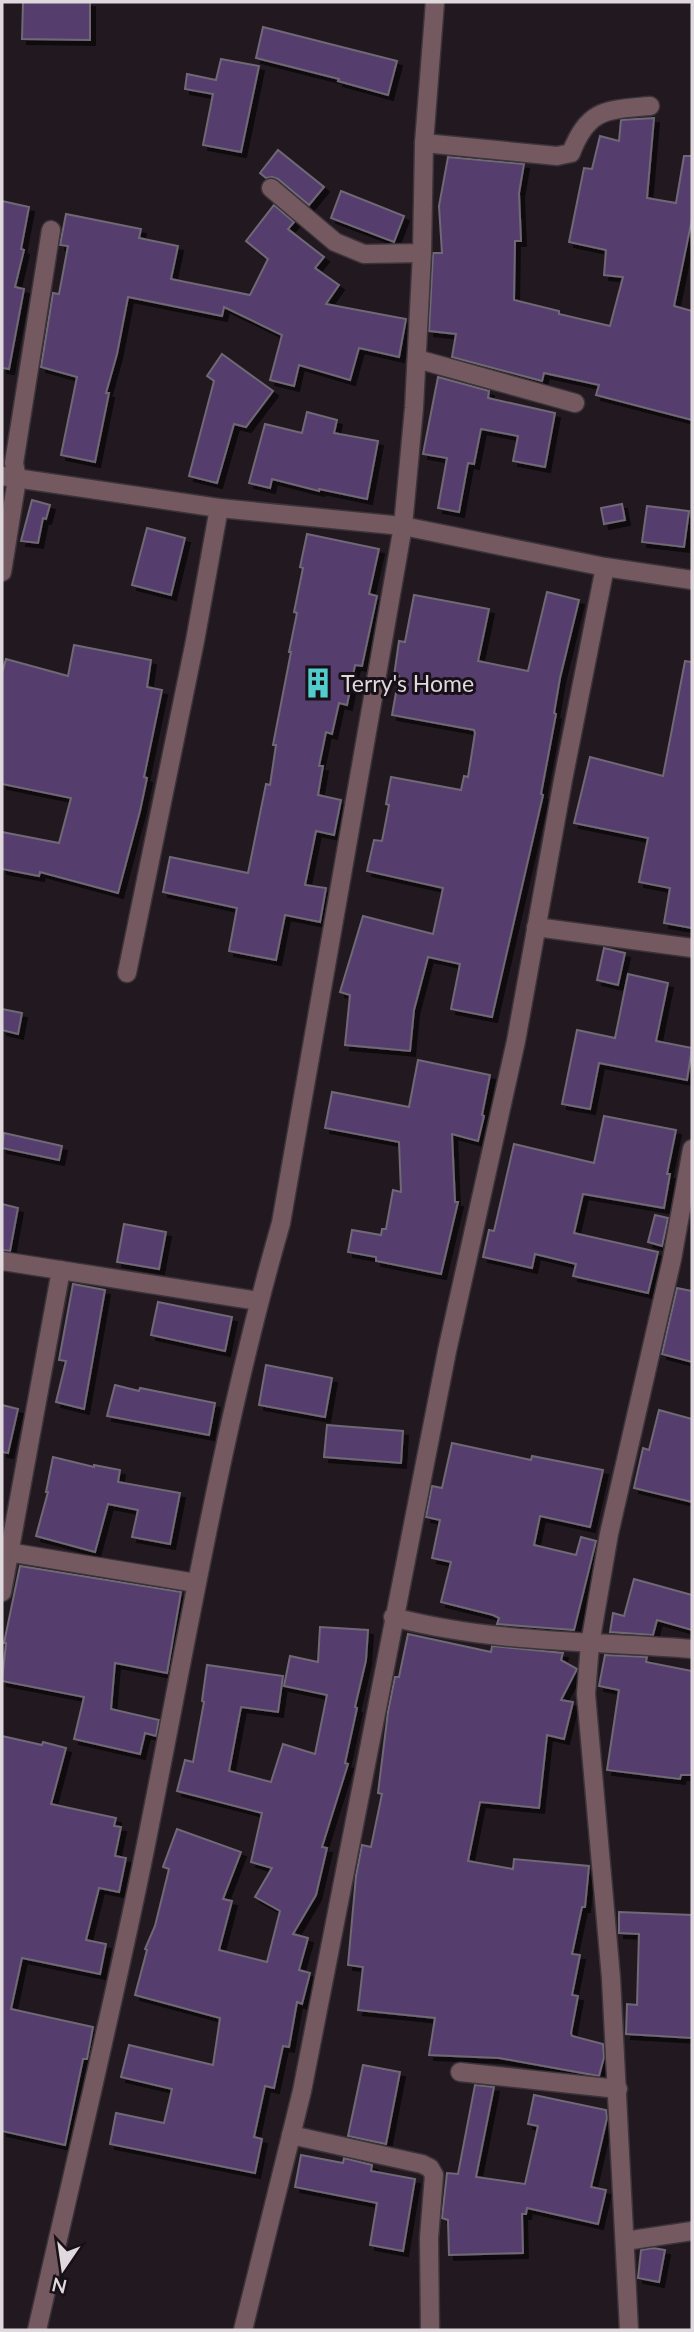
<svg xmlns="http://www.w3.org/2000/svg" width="694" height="2332" viewBox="0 0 694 2332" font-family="Lato,sans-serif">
<defs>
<filter id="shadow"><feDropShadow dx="5" dy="5" stdDeviation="0" flood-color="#0009"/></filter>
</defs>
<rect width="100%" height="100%" fill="#221920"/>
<!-- building -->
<g fill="#553d6e" stroke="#6f6975" stroke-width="2" filter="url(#shadow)">
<polygon points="23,2 90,2 90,40 22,39"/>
<polygon points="263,27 397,61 388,95 338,81 339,79 256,58"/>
<polygon points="221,59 259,66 241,152 203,145 213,94 185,89 187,74 216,80"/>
<polygon points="654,118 647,198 676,203 684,156 692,156 692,219 674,306 692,311 692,420 596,395 599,385 544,373 542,381 452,357 456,334 429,331 433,253 442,253 439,206 448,157 524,164 519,193 521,241 515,241 514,300 559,311 559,314 610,326 623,277 604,275 606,250 569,242 584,168 592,169 600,136 619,141 621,120"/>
<polygon points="278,150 324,187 309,205 278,179 272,177 266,178 260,173"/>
<polygon points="341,191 404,216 394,242 331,218"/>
<polygon points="2,201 29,207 21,249 24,250 15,287 24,289 9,369 2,368"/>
<polygon points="274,205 294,222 288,229 324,257 315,268 339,285 326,304 406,319 399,357 359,348 350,380 299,365 294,386 270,380 282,335 224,307 222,316 128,297 117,354 106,393 109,393 95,462 61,455 77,377 41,367 53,293 59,294 68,246 60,245 66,214 141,229 139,238 178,246 171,279 250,295 268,259 246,241"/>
<polygon points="222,354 273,391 246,427 234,424 217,483 189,476 214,381 207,376"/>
<polygon points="438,377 489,391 488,398 555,413 545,467 513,461 518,436 481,429 474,464 468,463 459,512 438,508 447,458 423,454"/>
<polygon points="307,412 337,420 334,433 378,441 367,499 319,489 319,491 272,479 270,488 249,483 265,424 302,433"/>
<polygon points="32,500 50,505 46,519 43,518 38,543 21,541"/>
<polygon points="622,504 625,520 604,524 601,508"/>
<polygon points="647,506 689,511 684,547 642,542"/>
<polygon points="147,528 185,538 171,595 132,585"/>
<polygon points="307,534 379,549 369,594 377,596 362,666 355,665 347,705 339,703 332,734 326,732 319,766 323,766 318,795 341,800 334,835 316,831 305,885 326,888 320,922 285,915 276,960 229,951 237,908 163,892 170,857 248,873 266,784 270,785 276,745 273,745 291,652 289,652 297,613 294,612 303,568 300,567"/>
<polygon points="547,592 579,600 560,678 554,713 556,714 541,794 543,795 492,1017 451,1009 460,964 428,957 414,1010 410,1051 345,1045 350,995 340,992 363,916 433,934 443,888 367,871 374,840 382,841 389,805 386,804 391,777 461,790 464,776 468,777 475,733 474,730 392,715 399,676 394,676 399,641 405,642 414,595 489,609 478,661 528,671"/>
<polygon points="74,645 151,660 147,687 162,690 144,777 147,778 140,811 118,893 40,872 39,876 2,869 2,832 59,843 71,798 2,784 2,673 6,659 68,676"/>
<polygon points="685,661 692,662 692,928 664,923 670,888 639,882 648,838 574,823 590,757 663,776"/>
<polygon points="604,948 625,953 618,985 597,980"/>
<polygon points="628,974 668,983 656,1041 692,1048 687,1080 599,1063 590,1109 562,1104 577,1030 615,1038"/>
<polygon points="2,1009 22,1013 18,1034 2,1030"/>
<polygon points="418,1060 490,1075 482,1115 484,1116 478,1141 452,1134 455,1202 458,1202 441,1274 376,1261 376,1257 348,1252 352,1230 381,1235 382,1229 386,1229 393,1190 401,1192 399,1142 325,1128 332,1092 409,1107"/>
<polygon points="604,1116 676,1130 667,1174 670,1174 664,1208 583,1194 574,1233 658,1252 648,1293 573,1276 576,1264 535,1254 532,1268 483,1257 489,1230 494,1231 514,1144 594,1163"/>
<polygon points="4,1133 62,1146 59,1160 2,1148"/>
<polygon points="2,1204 18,1208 10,1251 2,1250"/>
<polygon points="655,1215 668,1218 662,1246 648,1242"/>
<polygon points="124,1224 166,1232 159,1269 117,1262"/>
<polygon points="73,1284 105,1290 84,1409 56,1402 66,1361 59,1360"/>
<polygon points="677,1288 692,1291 692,1362 662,1354"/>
<polygon points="158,1302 232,1317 225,1351 151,1335"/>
<polygon points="266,1365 332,1378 325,1417 259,1405"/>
<polygon points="115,1385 139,1391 140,1388 215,1403 209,1435 107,1416"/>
<polygon points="2,1405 18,1409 8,1453 2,1452"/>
<polygon points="659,1410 692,1419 692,1502 634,1488 643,1448 649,1450"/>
<polygon points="327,1425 403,1431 401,1463 324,1457"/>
<polygon points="452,1443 531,1460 532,1456 603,1470 590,1527 540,1516 534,1545 576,1555 581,1537 596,1541 574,1630 497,1624 499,1618 493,1615 441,1602 451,1562 432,1558 440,1520 426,1517 432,1486 442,1488"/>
<polygon points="53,1457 94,1467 94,1465 120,1470 118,1482 180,1493 170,1544 132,1537 138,1510 108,1504 95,1552 36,1536 48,1492 46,1492"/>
<polygon points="20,1566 181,1592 167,1673 115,1663 111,1709 159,1720 156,1736 145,1733 140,1754 74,1739 84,1697 2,1681 6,1643 4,1643"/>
<polygon points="634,1579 692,1595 692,1630 657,1620 653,1635 610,1632 613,1613 624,1616"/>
<polygon points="320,1627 368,1630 366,1660 355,1707 357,1708 345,1763 348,1764 322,1847 327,1848 316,1895 293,1934 308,1938 299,1970 310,1973 302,2004 297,2002 289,2047 283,2046 274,2088 265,2086 254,2137 262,2139 255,2173 110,2144 116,2113 164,2123 172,2089 121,2077 129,2045 213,2065 220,2018 135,1995 147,1950 145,1949 155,1926 169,1869 163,1867 177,1829 241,1852 223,1899 232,1901 219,1950 267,1962 280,1911 255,1897 272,1868 251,1862 262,1813 177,1791 185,1760 193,1762 204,1702 202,1701 207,1665 283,1676 278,1712 241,1707 229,1771 271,1782 283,1744 315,1754 327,1695 284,1686 290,1656 318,1662"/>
<polygon points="408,1634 491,1652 492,1646 563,1653 561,1660 577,1669 561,1700 573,1702 564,1739 547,1735 539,1808 480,1802 468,1861 513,1869 514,1859 589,1866 585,1907 582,1907 572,1954 580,1955 572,1995 578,1996 571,2033 572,2036 603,2044 604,2057 599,2076 499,2058 429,2055 435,2018 358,2010 363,1967 348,1965 356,1876 362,1845 371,1847 382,1794 378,1793 388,1712 395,1677 399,1677"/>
<polygon points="605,1655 647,1657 646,1662 692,1671 692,1775 681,1775 680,1779 607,1770 619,1690 599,1686"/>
<polygon points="2,1736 42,1745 43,1742 66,1748 51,1804 116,1818 114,1826 121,1827 115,1856 126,1858 119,1892 99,1888 86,1940 106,1944 100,1974 22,1958 11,2009 93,2027 87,2059 83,2059 65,2145 2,2131"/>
<polygon points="619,1912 692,1915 692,2038 626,2034 627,2004 637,2005 639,1934 619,1933"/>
<polygon points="363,2065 400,2072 386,2144 348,2136"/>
<polygon points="475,2085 494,2087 476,2177 525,2184 538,2126 528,2124 534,2095 606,2110 607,2118 591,2187 606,2190 598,2224 527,2208 526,2214 522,2214 523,2253 449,2255 448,2220 442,2218 447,2173 458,2174"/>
<polygon points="301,2155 343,2163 344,2158 372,2165 371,2171 415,2179 403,2251 370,2245 377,2203 295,2187"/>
<polygon points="653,2248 665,2250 659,2282 638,2278 641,2250"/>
</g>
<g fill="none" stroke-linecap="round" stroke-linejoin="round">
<!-- minor casing -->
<g stroke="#3c343a" stroke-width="21">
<g id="minor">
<path d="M 424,143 L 557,156 L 571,153 C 588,108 607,110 650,106"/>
<polyline points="271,188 335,242 364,254 422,253"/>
<polyline points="417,359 575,403"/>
<polyline points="2,476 219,508 403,526 605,567 692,580"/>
<polyline points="2,572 17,479 14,463 51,230"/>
<polyline points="536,927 692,948"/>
<polyline points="127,973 195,641 219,508"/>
<polyline points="2,1261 258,1301"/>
<polyline points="2,1551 196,1583"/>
<polyline points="2,1592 61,1270"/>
<path d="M 393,1617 C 491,1643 592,1641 692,1649"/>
<polyline points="460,2072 618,2089"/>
<polyline points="291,2135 422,2164 430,2168 434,2175 429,2238 430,2330"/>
<polyline points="625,2241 692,2231"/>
<path d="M 37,2330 C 72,2177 109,2023 141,1869 C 185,1653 220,1435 281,1223 L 403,526 L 414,408 L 422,253 L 424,143 L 435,2"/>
<polyline points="243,2330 302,2091 447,1351 516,1041 563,780 605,567"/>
<polyline points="629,2330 611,1978 586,1694 590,1644 609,1534 672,1259 692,1149"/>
</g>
</g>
<!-- minor -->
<use href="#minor" stroke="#745960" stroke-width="18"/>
</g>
<!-- icons -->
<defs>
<g id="building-bare" transform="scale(2.415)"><path d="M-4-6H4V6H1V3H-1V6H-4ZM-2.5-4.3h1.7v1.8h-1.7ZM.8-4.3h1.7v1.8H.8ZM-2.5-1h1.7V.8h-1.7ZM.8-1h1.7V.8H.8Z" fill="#52cdce" stroke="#181017" stroke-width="2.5" paint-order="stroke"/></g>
</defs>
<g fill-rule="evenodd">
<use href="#building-bare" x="318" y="683"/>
</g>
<g text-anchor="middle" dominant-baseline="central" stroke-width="6" stroke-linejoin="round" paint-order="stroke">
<!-- poi labels -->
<g font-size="23" fill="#dfd8dd" stroke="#181017" text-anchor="start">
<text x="341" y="683">Terry's Home</text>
</g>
</g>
<!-- border -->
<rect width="694" height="2332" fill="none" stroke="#dfd8dd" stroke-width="7"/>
<!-- north arrow -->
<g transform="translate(63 2269) rotate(193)" stroke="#181017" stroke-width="5" paint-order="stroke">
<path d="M0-5L12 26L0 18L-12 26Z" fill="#dfd8dd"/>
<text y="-10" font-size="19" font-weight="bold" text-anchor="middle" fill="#dfd8dd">N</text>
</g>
</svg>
